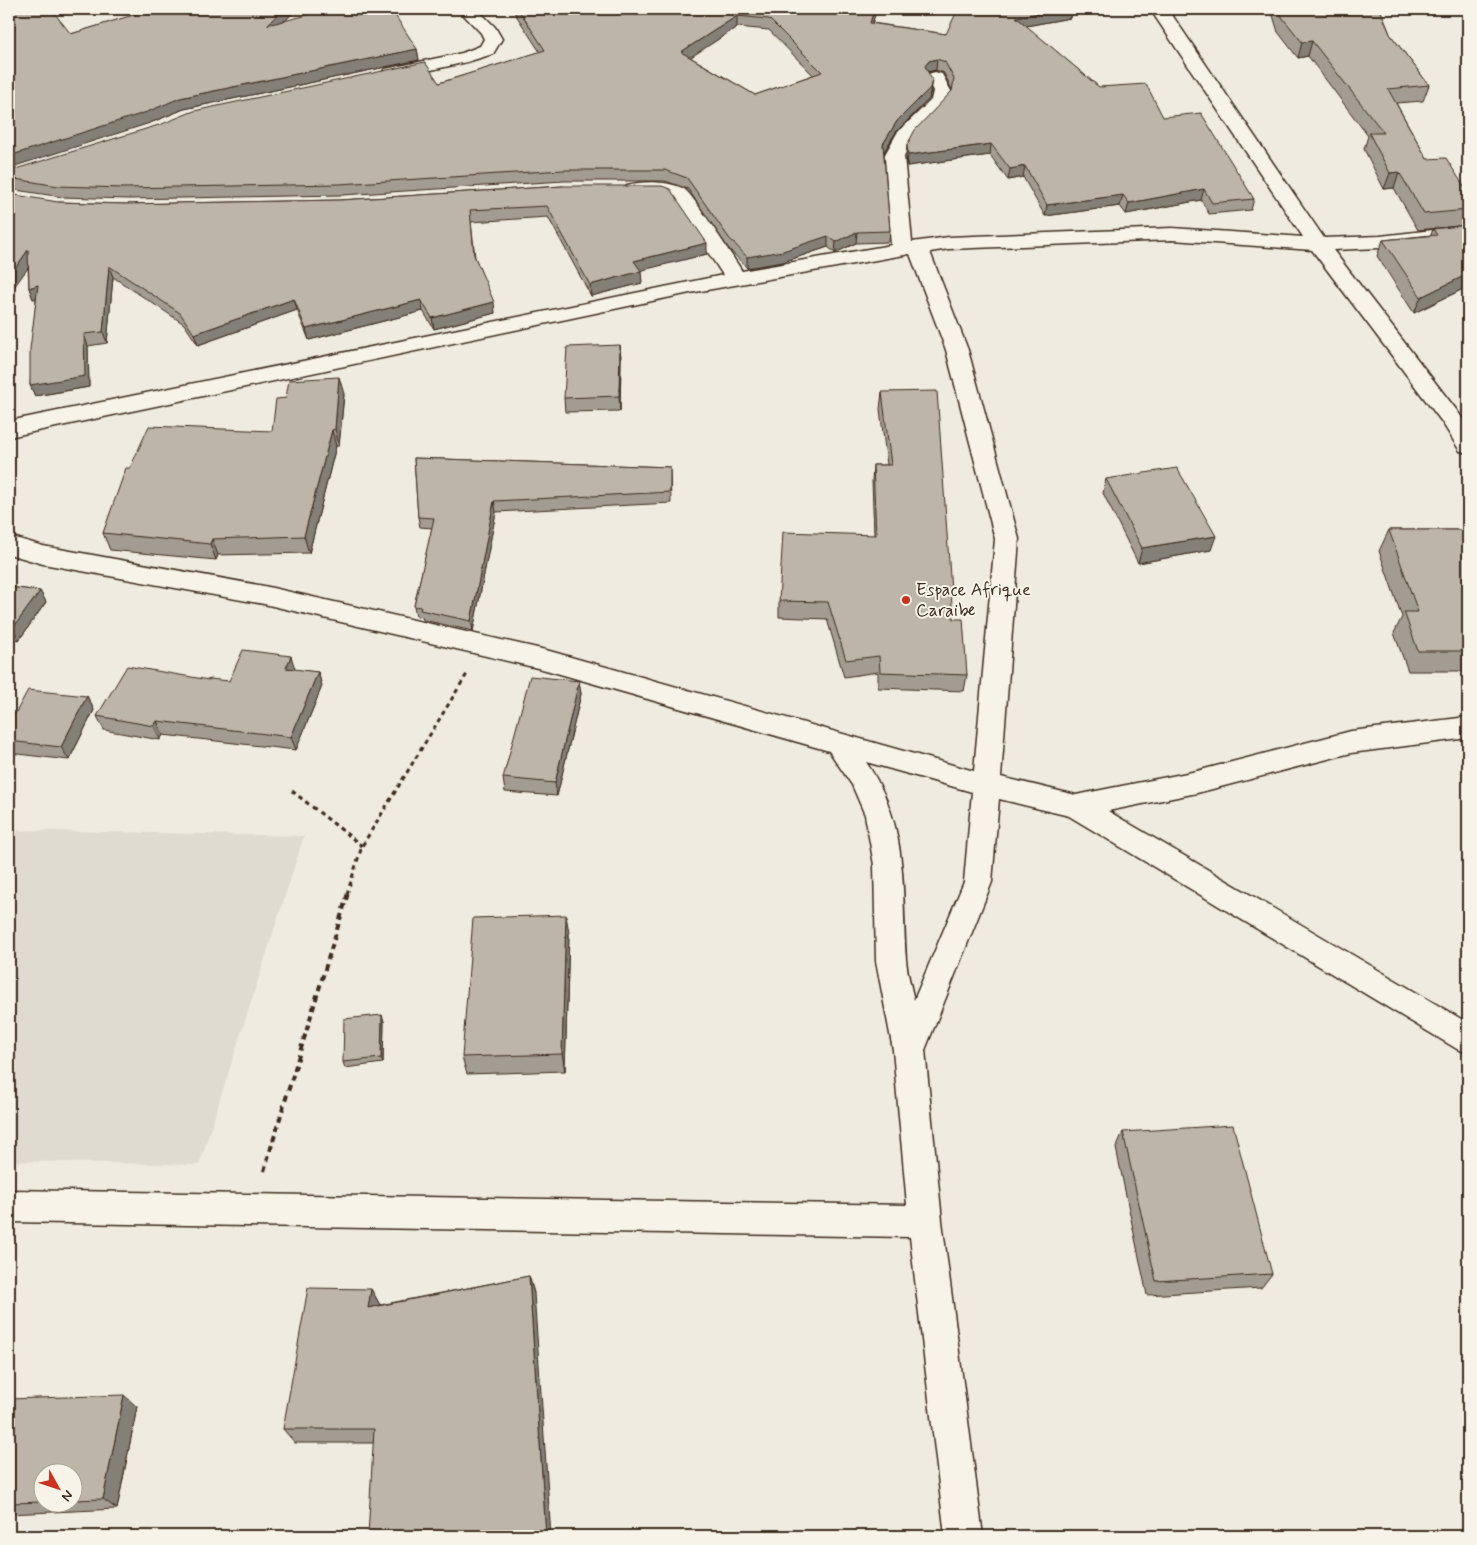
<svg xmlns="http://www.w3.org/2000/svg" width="1477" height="1545" viewBox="0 0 1477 1545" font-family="Mynerve,sans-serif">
<rect width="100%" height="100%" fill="#efebe0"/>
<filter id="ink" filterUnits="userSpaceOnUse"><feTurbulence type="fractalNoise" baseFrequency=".02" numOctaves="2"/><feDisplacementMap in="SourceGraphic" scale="10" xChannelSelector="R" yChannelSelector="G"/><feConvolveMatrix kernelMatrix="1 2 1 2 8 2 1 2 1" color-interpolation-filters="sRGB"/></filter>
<g filter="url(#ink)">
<!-- built -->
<polygon fill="#e0dbd0" points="9,830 304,836 199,1165 9,1161"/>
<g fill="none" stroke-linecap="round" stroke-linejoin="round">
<!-- minor casing -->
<g stroke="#3b2a1e" stroke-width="3">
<g id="minor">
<polygon points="458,9 477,9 495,27 502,39 493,54 467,62 391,79 385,77 382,73 385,69 462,53 480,46 484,39 481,33"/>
<path d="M 1150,9 L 1168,9 L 1324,238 L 1380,236 L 1468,226 L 1468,238 L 1380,248 L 1333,250 L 1458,412 L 1468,427 L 1468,453 L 1460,451 L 1442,422 L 1312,250 L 1172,240 L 949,249 L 930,252 L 968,350 L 1019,539 L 1001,777 L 1076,795 L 1197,771 L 1351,731 L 1468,717 L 1468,738 L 1351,753 L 1197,793 L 1108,811 L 1468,1023 L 1468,1053 L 1457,1049 L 1069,816 L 999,799 L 992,882 L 925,1050 L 942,1221 L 983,1536 L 945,1536 L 910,1237 L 9,1222 L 9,1190 L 907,1205 L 893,1050 L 876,961 L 874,865 L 865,815 L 852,785 L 829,751 L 546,670 L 264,604 L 43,564 L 9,554 L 9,536 L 43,546 L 264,586 L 546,650 L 974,771 L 995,539 L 946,350 L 910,254 L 690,293 L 9,437 L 9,421 L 723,275 L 672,198 L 663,195 L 627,193 L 624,189 L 627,185 C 644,181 668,181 684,189 C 692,193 734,259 742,271 L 891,245 L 884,156 L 897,133 L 931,100 L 933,91 L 926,78 L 928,74 L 935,72 L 942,74 L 951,91 L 949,102 L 912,140 L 904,156 L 912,242 L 949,237 L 1172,228 L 1303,237 ZM 866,762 L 972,792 L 964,882 L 914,1000 C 911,987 907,972 906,959 C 901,886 910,827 866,762 Z"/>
</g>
</g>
<!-- path-far1 -->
<g stroke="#3b2a1e" stroke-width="3" stroke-dasharray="4.5 4" stroke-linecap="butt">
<polyline points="292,791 362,846"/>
<polyline points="347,894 362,846 467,674"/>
</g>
<!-- path -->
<polyline stroke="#3b2a1e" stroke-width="4" stroke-dasharray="6 4.5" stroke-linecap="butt" points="264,1171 348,893"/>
<!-- minor -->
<use href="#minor" fill="#f7f3e8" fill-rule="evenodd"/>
</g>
<!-- wall -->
<g fill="#a39c92" stroke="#3b2a1e" fill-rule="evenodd">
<polygon points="137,9 297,9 285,20 417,49 419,60 184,109 150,123 71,34 141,13"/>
<path d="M 512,9 L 877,9 L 872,23 L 946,34 L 1008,10 L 1008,9 L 1071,9 L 1070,18 L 1026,26 L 1099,87 L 1163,117 L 1254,199 L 1251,210 L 1209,214 L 1201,200 L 1126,214 L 1120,206 L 1045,216 L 1023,177 L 1008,180 L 990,155 L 907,166 L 906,156 L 907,145 L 952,91 L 952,90 L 944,73 L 936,70 L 928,72 L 931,91 L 929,99 L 896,132 L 884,152 L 890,231 L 889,242 L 856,243 L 835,253 L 828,247 L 783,262 L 747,268 L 729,249 L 688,189 L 665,181 L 564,181 L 342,195 L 128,199 L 62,197 L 9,189 L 9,171 L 439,83 L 540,52 ZM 737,27 L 769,30 L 813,75 L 755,95 L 690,57 Z"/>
<polygon points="1271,9 1380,9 1390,34 1429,85 1423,101 1396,103 1427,159 1468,193 1468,225 1418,230 1394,188 1384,189 1364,149 1368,136 1308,56 1298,58 1278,32"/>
<polygon points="563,186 707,254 640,270 642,283 591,296 548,217 471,222 475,257 495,313 434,329 423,311 309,340 297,310 198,345 184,324 113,277 107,343 88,346 89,387 35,396 30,385 36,298 33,299 29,288 28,267 58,202 124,204 340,200"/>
<polygon points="1468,225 1468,290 1465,288 1414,313 1377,256 1383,240 1431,235 1433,229"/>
<polygon points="620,345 621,360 620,411 565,412 564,398"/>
<polygon points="882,392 953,619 967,675 964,691 878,688 878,672 844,677 827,619 779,617 779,601 874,535 872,481 873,465 887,465 880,409"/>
<polygon points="344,394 339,446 336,446 309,553 218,555 216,560 110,550 103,533 130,468 272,431"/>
<polygon points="414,458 670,467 671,503 496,512 473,631 423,620 422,617 416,616 414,606 432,528 420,527 418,517"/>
<polygon points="1106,479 1211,550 1138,563 1103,493"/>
<polygon points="1389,530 1468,530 1468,671 1408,671 1394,633 1402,617 1379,551"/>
<polygon points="9,587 40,591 46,602 19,640 9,637"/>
<polygon points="295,670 318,672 322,686 296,750 163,735 160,740 104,730 97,716 209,680 229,681"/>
<polygon points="579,681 581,694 557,796 505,792 503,778"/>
<polygon points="87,696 94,710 69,760 9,753 9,725"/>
<polygon points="569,933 565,1071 467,1074 462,1057"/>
<polygon points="384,1021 383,1063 345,1068 343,1062"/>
<polygon points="1123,1132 1272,1274 1261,1288 1147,1295 1116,1148"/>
<polygon points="529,1276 534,1293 374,1443 295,1443 283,1429 371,1289 380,1305"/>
<path d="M 9,1399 L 137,1407 L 117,1509 L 9,1514 ZM 42,1472 L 72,1472 L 72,1502 L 42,1502 Z"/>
</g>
<!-- shaded-wall -->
<g fill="#847f77" stroke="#3b2a1e">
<polygon points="283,9 297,9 270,36 267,25"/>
<polygon points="874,9 877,9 869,33 870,23"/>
<polygon points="1063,9 1071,9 1070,18 1015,28 1016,17"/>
<polygon points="737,16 737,27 682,63 681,52"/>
<polygon points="1312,41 1308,56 1298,58 1302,42"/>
<polygon points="417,49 419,60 184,109 150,123 9,168 9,156 180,98"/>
<polygon points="937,59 936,70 927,72 925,66 929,61"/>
<polygon points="932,80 929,99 896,132 882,155 883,144 897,121"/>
<polygon points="991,144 990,155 907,166 908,155"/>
<polygon points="1025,166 1023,177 1008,180 1010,169"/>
<polygon points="1399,172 1394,188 1384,189 1390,173"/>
<polygon points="1204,189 1201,200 1126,214 1129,203"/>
<polygon points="1123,195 1120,206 1045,216 1047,205"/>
<polygon points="857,232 856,243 835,253 836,242"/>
<polygon points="828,236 828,247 783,262 747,268 747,257"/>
<polygon points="707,243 707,254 635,272 634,261"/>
<polygon points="28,250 33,261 9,294 9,277"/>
<polygon points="109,266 113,277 107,343 103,332"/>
<polygon points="641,271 642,283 591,296 590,285"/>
<polygon points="1468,274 1468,280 1465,288 1414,313 1421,297"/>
<polygon points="38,285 43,296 33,299 29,288"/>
<polygon points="294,299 297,310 198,345 194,334"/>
<polygon points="421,300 423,311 309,340 306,329"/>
<polygon points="494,302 495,313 434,329 432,318"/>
<polygon points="84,334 88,346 89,387 35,396 30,385"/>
<polygon points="620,345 621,360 620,411 619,396"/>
<polygon points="339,377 344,394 339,446 335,429"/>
<polygon points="332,430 336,446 309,553 304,536"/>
<polygon points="494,501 496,512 473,631 471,621"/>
<polygon points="1216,536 1211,550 1138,563 1142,548"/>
<polygon points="212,539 218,555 216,560 210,544"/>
<polygon points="40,591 46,602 19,640 13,628"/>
<polygon points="291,656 295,669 286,668"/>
<polygon points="318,672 322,686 296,750 291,737"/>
<polygon points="579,681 581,694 557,796 555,783"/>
<polygon points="87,696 94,710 69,760 61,747"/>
<polygon points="157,721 163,735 160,740 154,726"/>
<polygon points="566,915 569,933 565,1071 562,1054"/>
<polygon points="382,1015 384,1021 383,1063 381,1058"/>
<polygon points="529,1276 534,1293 551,1536 546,1536"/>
<polygon points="371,1289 380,1305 368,1308"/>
<polygon points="124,1395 137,1407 117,1509 103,1499"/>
</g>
<!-- building -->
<g fill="#bdb5aa" stroke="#3b2a1e" fill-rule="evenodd">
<polygon points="9,9 51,9 71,34 146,11 143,9 283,9 267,25 332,9 391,9 417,49 180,98 147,112 9,156"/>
<path d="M 518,9 L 874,9 L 870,23 L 946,34 L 958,9 L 1006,9 L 1008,10 L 1008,9 L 1063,9 L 1016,17 L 1099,87 L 1146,84 L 1163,117 L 1201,113 L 1254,199 L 1212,203 L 1204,189 L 1129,203 L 1123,195 L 1047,205 L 1025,166 L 1010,169 L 991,144 L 908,155 L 907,145 L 915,130 L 952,91 L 954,79 L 945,62 L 937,59 L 929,61 L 925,66 L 932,80 L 930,88 L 897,121 L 883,144 L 890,231 L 857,232 L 836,242 L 828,236 L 783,251 L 747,257 L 729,238 L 687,178 L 665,170 L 563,170 L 339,184 L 124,188 L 58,186 L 9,178 L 9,171 L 162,124 L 194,111 L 425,62 L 439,83 L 545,50 ZM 737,16 L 769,19 L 822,72 L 755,95 L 681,52 Z"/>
<polygon points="1280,9 1380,9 1390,34 1429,85 1388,89 1427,159 1446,158 1468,193 1468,210 1424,214 1399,172 1390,173 1369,133 1384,133 1312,41 1302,42 1282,17"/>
<polygon points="563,186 662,186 670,189 707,243 634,261 641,271 590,285 547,206 470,210 474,255 494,302 432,318 421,300 306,329 294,299 194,334 180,313 109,266 103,332 84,334 85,376 30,385 30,349 38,285 29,288 28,250 9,277 9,194 58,202 124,204 340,200"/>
<polygon points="1468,225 1468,274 1421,297 1383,240 1437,235 1433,229"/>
<polygon points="620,345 619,396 564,398 567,347"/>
<polygon points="339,377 335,429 332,430 304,536 212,539 210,544 103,533 126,468 130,468 149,426 272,431 276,399 286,398 289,380"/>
<polygon points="937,391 953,619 963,619 967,675 880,672 879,656 846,660 828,602 779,601 783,532 876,535 873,465 891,465 882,392"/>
<polygon points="414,458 670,467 670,492 494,501 471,621 420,610 421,607 414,606 434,518 418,517"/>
<polygon points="1177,468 1216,536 1142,548 1106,479"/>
<polygon points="1389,530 1468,530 1468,651 1418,651 1404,612 1418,612"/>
<polygon points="9,587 40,591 13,628 9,628"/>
<polygon points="243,650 291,656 286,668 318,672 291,737 157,721 154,726 97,716 127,666 209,680 210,679 229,681"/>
<polygon points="530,676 579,681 555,783 503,778"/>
<polygon points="28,690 87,696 61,747 9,741 9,725"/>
<polygon points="566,915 562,1054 462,1057 473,918"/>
<polygon points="382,1015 381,1058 343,1062 344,1019"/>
<polygon points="1233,1125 1272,1274 1156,1281 1123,1132"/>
<polygon points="529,1276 546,1536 368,1536 374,1429 283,1429 308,1288 371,1289 368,1308"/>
<polygon points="124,1395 103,1499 72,1500 72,1472 42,1472 42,1502 9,1503 9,1399"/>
</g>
</g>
<!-- markers -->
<circle fill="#c8321e" stroke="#f7f3e8" stroke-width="2" cx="906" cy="600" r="5"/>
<g text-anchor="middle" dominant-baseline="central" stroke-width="4" stroke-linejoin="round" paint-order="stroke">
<!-- poi labels -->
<g font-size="18" fill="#3b2a1e" stroke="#f7f3e8" text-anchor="start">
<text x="916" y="590">Espace Afrique<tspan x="916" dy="21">Caraibe</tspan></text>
</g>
</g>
<!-- margin -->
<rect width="1477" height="1545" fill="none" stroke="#f7f3e8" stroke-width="30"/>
<rect x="15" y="15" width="1447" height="1515" fill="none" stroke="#3b2a1e" stroke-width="2" filter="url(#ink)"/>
<!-- north arrow -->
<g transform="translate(58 1488) rotate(130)"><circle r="24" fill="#f7f3e8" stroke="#aca397"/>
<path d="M0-4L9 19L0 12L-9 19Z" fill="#c8321e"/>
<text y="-8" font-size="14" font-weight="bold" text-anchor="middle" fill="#3b2a1e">N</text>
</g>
</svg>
